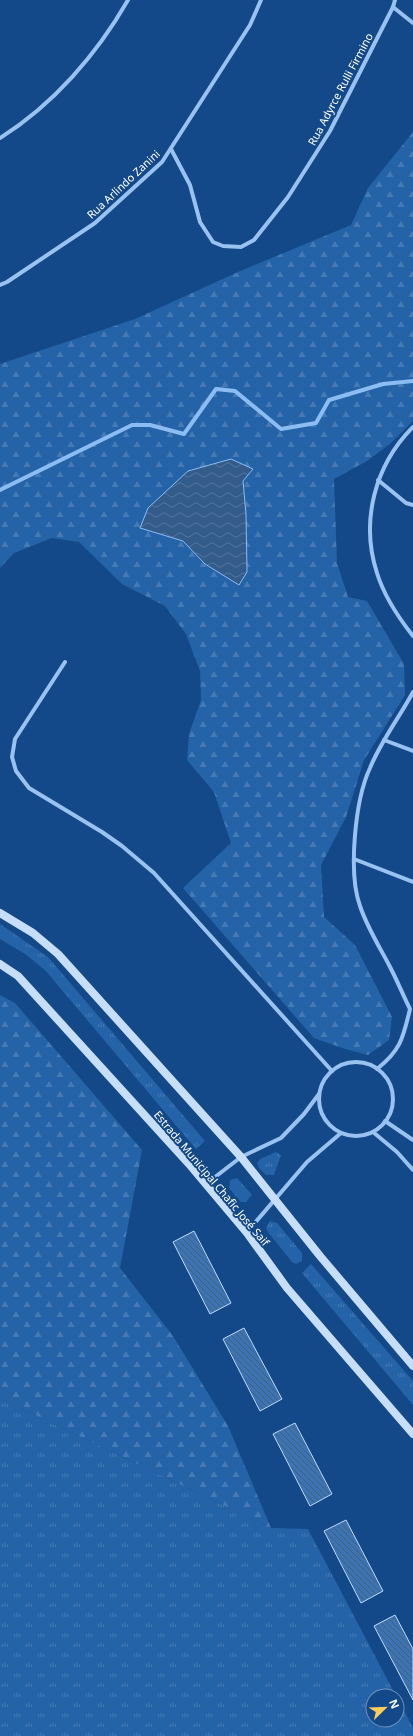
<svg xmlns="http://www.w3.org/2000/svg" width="413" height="1736" viewBox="0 0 413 1736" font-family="'Noto Sans',sans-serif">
<defs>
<pattern id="grass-tufts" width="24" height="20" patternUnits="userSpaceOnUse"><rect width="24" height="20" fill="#2563a8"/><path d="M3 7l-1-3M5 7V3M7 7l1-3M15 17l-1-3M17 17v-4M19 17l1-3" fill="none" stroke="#467ab5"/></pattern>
<pattern id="forest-firs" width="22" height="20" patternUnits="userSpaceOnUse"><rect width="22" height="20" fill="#2563a8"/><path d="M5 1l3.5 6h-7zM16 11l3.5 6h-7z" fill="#467ab5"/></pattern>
<pattern id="water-waves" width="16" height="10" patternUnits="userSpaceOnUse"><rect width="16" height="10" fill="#345c8b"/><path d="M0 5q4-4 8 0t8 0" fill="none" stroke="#52749c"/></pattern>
<pattern id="building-back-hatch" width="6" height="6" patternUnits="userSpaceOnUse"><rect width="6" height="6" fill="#3c73b2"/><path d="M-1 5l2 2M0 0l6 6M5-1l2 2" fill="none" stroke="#455e7a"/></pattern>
</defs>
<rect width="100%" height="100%" fill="#134989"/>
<!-- grass -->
<g fill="url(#grass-tufts)">
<polygon points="0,924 48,957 205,1141 196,1149 45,970 25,954 0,939"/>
<polygon points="276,1152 281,1155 274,1175 266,1175 259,1168 257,1163 260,1159"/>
<polygon points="237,1178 252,1195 246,1202 241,1202 229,1188 230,1180"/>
<polygon points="270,1221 277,1223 302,1253 302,1261 296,1264 292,1262 268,1232 266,1228"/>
<polygon points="311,1264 413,1381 413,1405 302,1273"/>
<polygon points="0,1398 271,1528 308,1529 396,1696 373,1696 373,1720 397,1720 397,1697 413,1728 413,1736 0,1736"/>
</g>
<!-- forest -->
<g fill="url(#forest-firs)" fill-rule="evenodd">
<path d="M 413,132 L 413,421 L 391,443 L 367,461 L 334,479 L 337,563 L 348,597 L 367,601 L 404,664 L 405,695 L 364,760 L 346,817 L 321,865 L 324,917 L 355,945 L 392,1017 L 389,1040 L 368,1055 L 345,1049 L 314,1038 L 183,888 L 231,843 L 214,792 L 187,760 L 189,734 L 201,700 L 200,671 L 186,634 L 165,606 L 122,584 L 79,542 L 52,538 L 14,553 L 0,568 L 0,364 L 135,319 L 238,272 L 351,225 L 368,188 ZM 253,469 L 243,481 L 246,514 L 247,572 L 239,585 L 205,564 L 183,541 Z"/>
<polygon points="0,995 15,1003 142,1150 120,1268 173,1336 228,1426 271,1528 0,1398"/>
</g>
<!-- water -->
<polygon fill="url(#water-waves)" stroke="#8bbdf3" points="231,459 253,469 243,481 246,514 247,572 239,585 205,564 183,541 140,528 148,508 188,471"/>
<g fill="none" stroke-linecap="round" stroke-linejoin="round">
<!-- stream -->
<polyline stroke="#8bbdf3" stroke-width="4" points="0,490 132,425 150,425 184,434 216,389 235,391 281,429 316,423 329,400 383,384 413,381"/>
</g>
<!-- building -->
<g fill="url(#building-back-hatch)" stroke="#c0dcfb">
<polygon points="194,1231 231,1303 210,1314 173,1242"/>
<polygon points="244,1328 282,1399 260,1411 223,1339"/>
<polygon points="295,1423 332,1494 310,1506 273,1434"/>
<polygon points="346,1520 383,1591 361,1603 324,1531"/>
<polygon points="395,1615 413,1649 413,1700 374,1626"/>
</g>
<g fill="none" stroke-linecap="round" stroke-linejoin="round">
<!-- street -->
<g stroke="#99c2f0" stroke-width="4">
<polyline points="393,7 413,23"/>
<path d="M 0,138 C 53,105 97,54 128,0"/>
<polyline points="171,149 190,185 200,222 213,242 223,246 241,247 254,240 288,197 330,131 393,7 395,0"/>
<polyline points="0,285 7,282 95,223 162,162 250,25 261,0"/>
<path d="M 413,427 C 375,465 360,521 377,573 C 384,596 398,617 413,636"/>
<polyline points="378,480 406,503 413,505"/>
<polyline points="65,662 15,739 12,757 16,771 29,788 102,832 122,846 154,873 332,1071"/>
<polyline points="384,740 413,751"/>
<polyline points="354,859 413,882"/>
<circle cx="356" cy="1099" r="37"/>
<path d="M 377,1069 C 401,1050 403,1038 410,1009 C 403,995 397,980 389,965 C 379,946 367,927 360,906 C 348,873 355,800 370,768 C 381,741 399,718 413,692"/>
<polyline points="385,1121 413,1140"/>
<polyline points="373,1132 397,1152 413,1170"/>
<polyline points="206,1184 241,1157 281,1138 304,1114 319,1094"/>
<polyline points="247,1232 307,1162 341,1133"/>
</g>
<!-- secondary -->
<g stroke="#c7defb" stroke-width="8">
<polyline points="0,913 33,933 58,954 241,1157 320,1256 413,1366"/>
<polyline points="0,964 18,976 189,1164 247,1233 287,1288 413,1434"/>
</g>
</g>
<g text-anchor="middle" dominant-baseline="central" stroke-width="4" stroke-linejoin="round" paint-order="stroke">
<!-- street labels -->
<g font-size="11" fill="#fff" stroke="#134989">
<text transform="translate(340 89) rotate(-62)">Rua Adyrce Rulli Firmino</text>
<text transform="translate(123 184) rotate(-43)">Rua Arlindo Zanini</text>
<text transform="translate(212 1178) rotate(50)">Estrada Municipal Chafic José Saif</text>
</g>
</g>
<!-- north arrow -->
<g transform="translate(385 1708) rotate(67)"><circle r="19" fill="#134989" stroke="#7192b8"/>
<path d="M0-3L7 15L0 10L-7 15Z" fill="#ffcc58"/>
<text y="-6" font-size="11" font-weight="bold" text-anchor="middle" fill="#ffffff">N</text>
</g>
</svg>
